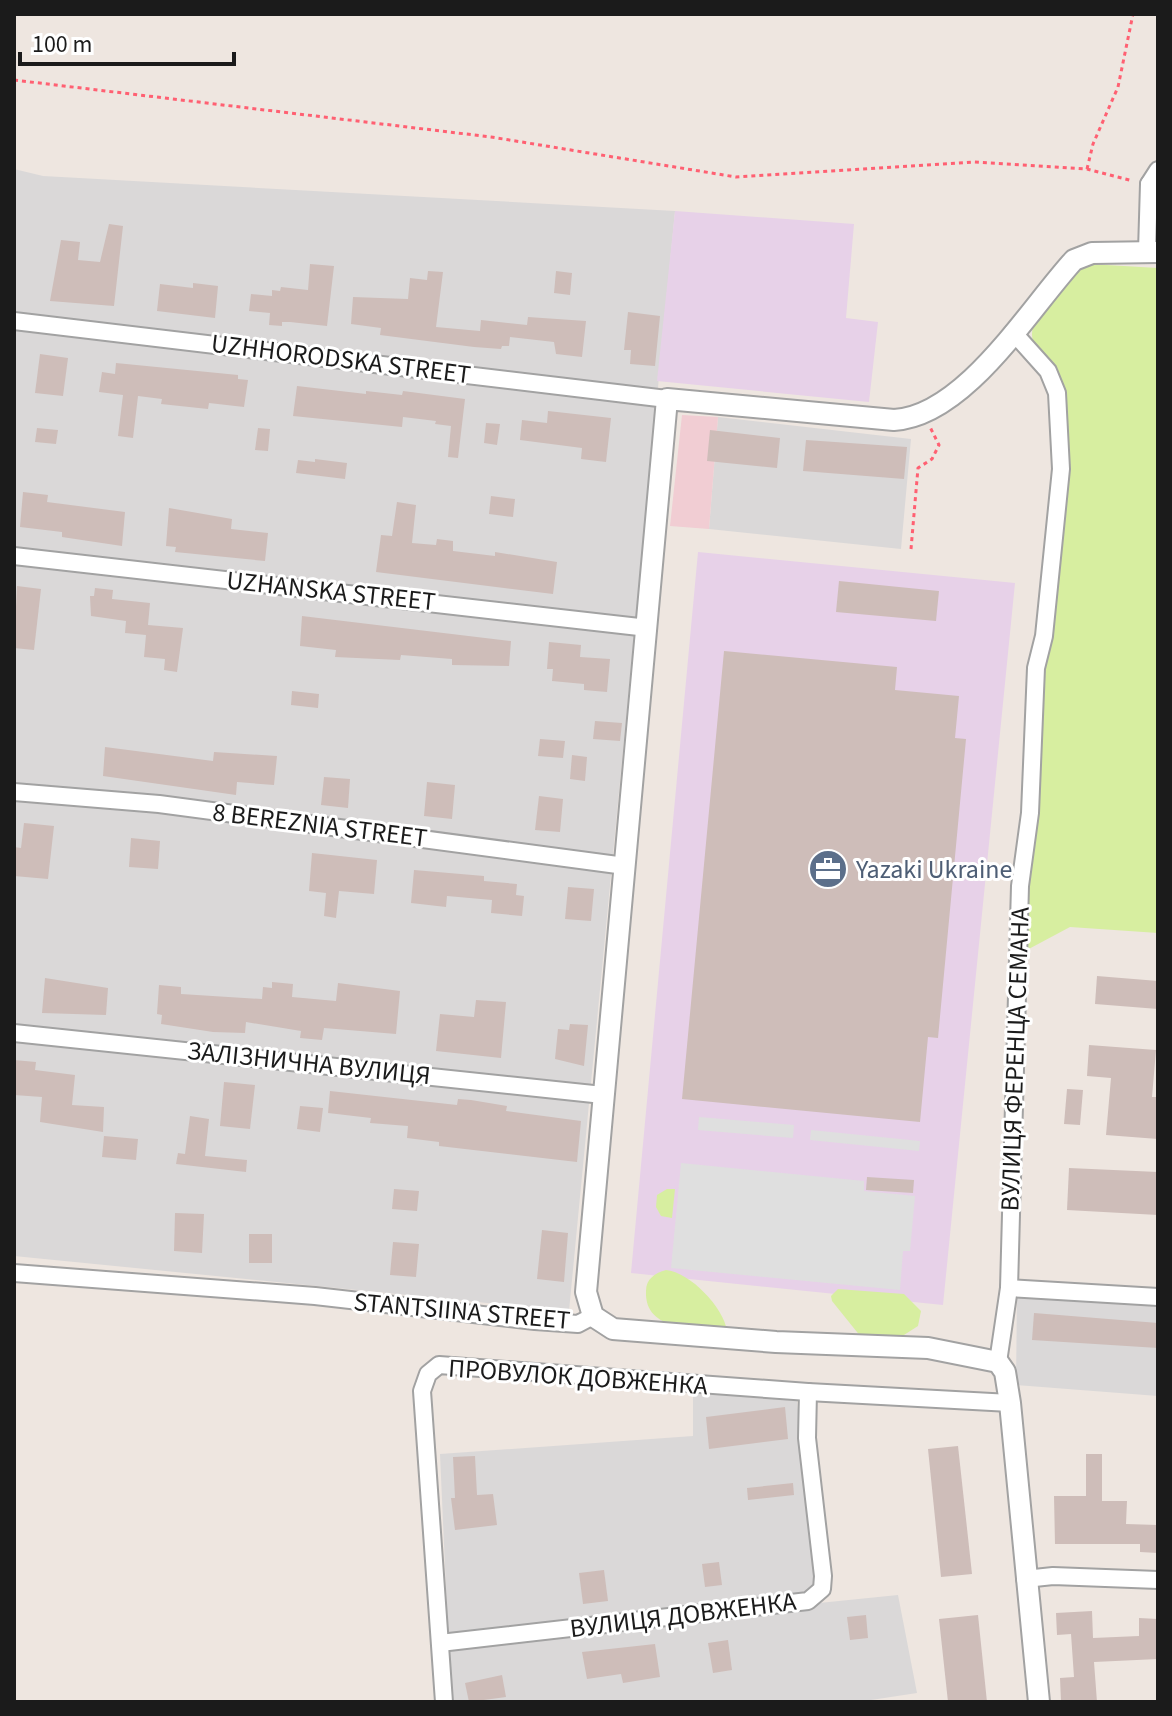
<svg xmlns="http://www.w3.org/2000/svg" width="1172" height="1716" viewBox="0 0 1172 1716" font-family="'Source Sans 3',sans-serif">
<rect width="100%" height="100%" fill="#eee6e0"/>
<!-- residential -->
<g fill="#dad8d8">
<polygon points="14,169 43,176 675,211 569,1311 14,1256"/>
<polygon points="718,417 911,439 901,549 709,529"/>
<polygon points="1017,1291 1158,1299 1158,1396 1016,1385"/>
<polygon points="693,1392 797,1401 819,1603 898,1595 917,1693 858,1702 451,1702 440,1454 693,1436"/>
</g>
<!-- commercial -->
<polygon fill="#f1cdd3" points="682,415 718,417 709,529 670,526"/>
<!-- industrial -->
<g fill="#e7d1e8">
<polygon points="675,211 854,224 846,318 878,322 869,402 657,381"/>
<polygon points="698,552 1015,583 943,1305 631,1273"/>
</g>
<!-- grass -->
<g fill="#d7eea0">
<path d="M 1089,264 L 1158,268 L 1158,933 L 1070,927 L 1025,951 L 1025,885 L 1061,390 C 1052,375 1033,353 1032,335 C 1031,314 1072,273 1089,264 Z"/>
<polygon points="667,1189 675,1189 672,1218 661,1216 656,1207 657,1195"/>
<path d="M 666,1270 C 690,1272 724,1308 727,1331 C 699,1328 644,1333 646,1291 C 646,1279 655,1273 666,1270 Z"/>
<polygon points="838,1289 904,1294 921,1311 918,1326 893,1342 861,1337 832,1301 831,1296"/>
</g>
<!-- parking -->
<g fill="#dfdfdf">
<polygon points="699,1117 794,1125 793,1138 698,1130"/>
<polygon points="811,1130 920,1141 919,1151 810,1140"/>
<polygon points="681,1163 864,1181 864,1191 915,1196 910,1251 903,1251 900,1290 671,1268"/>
</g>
<!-- building -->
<g fill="#cebdb9">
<polygon points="109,224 123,226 114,306 50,301 61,240 80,242 78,260 100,262"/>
<polygon points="310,264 334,266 327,326 290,322 282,322 282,326 269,325 270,313 249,311 251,294 272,296 272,290 280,291 281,287 308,290"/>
<polygon points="428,271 443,272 436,327 480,331 481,320 527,325 528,317 586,321 582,357 556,354 554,342 510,337 509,346 502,346 501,349 474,347 380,335 381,328 351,324 353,297 408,299 410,278 427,280"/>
<polygon points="556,271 572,273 570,295 554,293"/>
<polygon points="193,283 218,286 215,318 157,311 160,284 193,288"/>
<polygon points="628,312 660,316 655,366 630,364 631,350 624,350"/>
<polygon points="40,354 68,358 63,396 35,393"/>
<polygon points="116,363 238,375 238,379 248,380 244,407 209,403 208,409 161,404 162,399 138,396 133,438 118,436 123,395 99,392 102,372 115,374"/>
<polygon points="297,386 366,394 366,391 402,395 403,391 465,399 458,458 448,457 451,426 435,424 436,421 403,417 402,427 293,416"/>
<polygon points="548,411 611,418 606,462 581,459 582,448 520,440 522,420 547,423"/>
<polygon points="486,423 500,424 497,445 484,443"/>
<polygon points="37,428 58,430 56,444 35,442"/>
<polygon points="258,428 270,429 268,451 255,450"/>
<polygon points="710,430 780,438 777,468 707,461"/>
<polygon points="806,440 907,447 904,479 803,471"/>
<polygon points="315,459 347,463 345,479 296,473 298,460 315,462"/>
<polygon points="23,492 48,495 47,502 125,512 122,546 62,537 62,532 20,527"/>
<polygon points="491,496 515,499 513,517 489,514"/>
<polygon points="397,502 416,505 412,543 436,545 437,539 453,541 453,551 495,556 495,552 557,562 553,594 376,572 381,535 392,536"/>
<polygon points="169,508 232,519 231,529 268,533 265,561 175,552 176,547 166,546"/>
<polygon points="839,581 939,591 936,621 836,612"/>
<polygon points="17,586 41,589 34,650 14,648"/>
<polygon points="95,588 113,590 112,599 150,603 148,625 183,628 177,672 164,670 165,659 144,657 146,635 125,633 126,621 91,616 90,596 94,596"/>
<polygon points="302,616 511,641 509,666 452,665 452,659 401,655 400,660 335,657 336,650 300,646"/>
<polygon points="549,642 581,645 580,657 610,659 607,692 584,690 584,684 552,681 553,669 547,669"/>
<polygon points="724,651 897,667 895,690 959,696 955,738 966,739 938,1038 928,1037 920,1122 682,1099"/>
<polygon points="292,691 319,694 318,708 291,705"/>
<polygon points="595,721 622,723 620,741 593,739"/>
<polygon points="540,739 565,741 563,758 538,756"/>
<polygon points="105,747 213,761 214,752 277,756 274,785 237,782 236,795 103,776"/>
<polygon points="572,755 587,757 585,781 570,779"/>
<polygon points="324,777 350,779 348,808 321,805"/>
<polygon points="427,782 455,785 452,819 424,816"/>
<polygon points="539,796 563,799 560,832 535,830"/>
<polygon points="24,823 54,826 48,879 14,876 14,847 21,848"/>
<polygon points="131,838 160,841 158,869 129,867"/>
<polygon points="312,853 377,860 374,894 339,891 336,918 324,916 326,893 309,891"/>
<polygon points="414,870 484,876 484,881 517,884 516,895 524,896 522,916 491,913 492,900 447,896 446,907 411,903"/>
<polygon points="568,887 594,889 591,921 565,919"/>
<polygon points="1097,976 1158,981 1158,1009 1095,1004"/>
<polygon points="45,978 108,988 106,1015 42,1013"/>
<polygon points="272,982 293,984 292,997 336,1001 338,983 400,991 396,1034 324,1028 322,1040 300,1038 301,1031 246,1022 245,1033 213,1032 161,1024 162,1015 157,1014 159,985 181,987 181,994 262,999 263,987 272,988"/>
<polygon points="476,1000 506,1002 501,1058 436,1051 440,1014 474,1017"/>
<polygon points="570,1024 588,1025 584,1066 555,1059 558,1029 569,1030"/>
<polygon points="1089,1045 1156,1050 1152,1097 1158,1097 1158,1139 1106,1135 1111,1078 1087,1076"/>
<polygon points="14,1060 36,1062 35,1070 75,1075 72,1105 104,1107 103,1132 40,1122 42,1097 14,1095"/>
<polygon points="224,1082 255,1085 250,1129 220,1126"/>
<polygon points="1067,1089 1083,1090 1080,1125 1064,1124"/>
<polygon points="330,1091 457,1105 458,1099 471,1100 507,1106 506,1111 581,1121 577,1162 439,1146 439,1142 407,1138 408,1126 370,1123 371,1118 328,1113"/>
<polygon points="300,1106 323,1108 320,1132 297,1129"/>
<polygon points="190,1116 209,1119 205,1156 247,1160 246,1172 176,1164 178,1153 185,1154"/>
<polygon points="104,1136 138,1139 136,1160 102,1157"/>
<polygon points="1069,1168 1158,1172 1158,1215 1067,1210"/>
<polygon points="867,1177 914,1180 913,1193 866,1190"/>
<polygon points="394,1189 419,1191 417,1211 392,1209"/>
<polygon points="175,1213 204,1214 202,1253 174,1251"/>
<polygon points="542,1230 568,1233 564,1282 537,1279"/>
<rect x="249" y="1234" width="23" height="29"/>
<polygon points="393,1242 419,1244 416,1277 390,1275"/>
<polygon points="1034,1313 1158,1323 1158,1348 1032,1340"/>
<polygon points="785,1407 788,1439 709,1449 706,1417"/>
<polygon points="958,1446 972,1574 941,1577 928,1449"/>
<polygon points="1086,1454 1102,1454 1102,1501 1127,1501 1126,1524 1158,1525 1158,1553 1140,1552 1140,1544 1055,1544 1054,1496 1086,1496"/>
<polygon points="475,1456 477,1495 493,1494 497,1525 455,1530 451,1498 455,1498 453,1457"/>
<polygon points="793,1483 794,1495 748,1500 747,1488"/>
<polygon points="719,1562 722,1585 705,1587 702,1564"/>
<polygon points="604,1570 608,1601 583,1604 579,1573"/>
<polygon points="1092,1611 1093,1638 1139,1636 1139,1618 1158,1619 1158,1659 1094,1662 1097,1702 1061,1702 1060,1678 1074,1677 1071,1634 1057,1635 1056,1613"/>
<polygon points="866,1615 868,1638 850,1640 847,1617"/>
<polygon points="978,1615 987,1702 948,1702 939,1619"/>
<polygon points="728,1640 732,1670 713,1673 708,1643"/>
<polygon points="655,1644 660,1677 623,1683 621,1674 587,1679 582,1652"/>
<polygon points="502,1675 506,1697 469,1702 465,1683"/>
</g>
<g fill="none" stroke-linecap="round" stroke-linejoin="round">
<!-- minor casing -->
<g stroke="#a2a2a2" stroke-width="20">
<g id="minor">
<polyline points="1149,184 1158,170"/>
<polyline points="1147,251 1149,184"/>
<polyline points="14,321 667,399"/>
<polyline points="14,556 648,628"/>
<polyline points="14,792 159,804 625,866"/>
<polyline points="14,1033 603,1095"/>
<polyline points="14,1273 315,1296 535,1321 578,1324 593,1316"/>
<polyline points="1009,1288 1158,1297"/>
<polyline points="998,1362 1009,1288 1020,886 1030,813 1036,668 1044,636 1061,469 1057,393 1048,371 1013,332"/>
<polyline points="1025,1579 1053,1576 1158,1580"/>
<polyline points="440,1643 808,1601 822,1589 823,1576 807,1438 808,1392"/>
<polyline points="444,1702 422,1391 428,1374 439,1365 808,1392 1010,1403"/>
</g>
</g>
<!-- tertiary casing -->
<g stroke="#a2a2a2" stroke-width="24">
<path id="tertiary" d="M 1039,1702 L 1010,1403 L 1005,1372 L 998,1362 L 928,1348 L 776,1342 L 613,1329 L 593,1316 L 586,1292 L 667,399 L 894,420 C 965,416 1029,309 1074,260 L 1092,253 L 1158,252"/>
</g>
<!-- path -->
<g stroke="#ff6072" stroke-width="3" stroke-dasharray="4 4" stroke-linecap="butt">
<polyline points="14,80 491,137 736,177 974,162 1087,169 1133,181"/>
<polyline points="1087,169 1093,144 1118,87 1133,14"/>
<polyline points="911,549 918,468 932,459 939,445 930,427"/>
</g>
<!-- minor -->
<use href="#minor" stroke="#fff" stroke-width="16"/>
<!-- tertiary -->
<use href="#tertiary" stroke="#fff" stroke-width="20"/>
</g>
<!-- icons -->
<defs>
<g id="office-disc" transform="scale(2)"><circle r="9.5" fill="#5c6f8a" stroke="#fff"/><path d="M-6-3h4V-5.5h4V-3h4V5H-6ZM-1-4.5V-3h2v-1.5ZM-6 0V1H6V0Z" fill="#fff"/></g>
</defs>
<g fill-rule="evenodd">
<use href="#office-disc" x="828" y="869"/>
</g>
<g text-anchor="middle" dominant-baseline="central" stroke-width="6" stroke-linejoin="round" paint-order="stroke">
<!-- street labels -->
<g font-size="26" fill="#1b1b1b" stroke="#fff">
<text transform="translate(341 359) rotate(7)">UZHHORODSKA STREET</text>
<text transform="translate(331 591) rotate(6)">UZHANSKA STREET</text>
<text transform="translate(320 825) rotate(7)">8 BEREZNIA STREET</text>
<text transform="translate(1015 1059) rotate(-88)">ВУЛИЦЯ ФЕРЕНЦА СЕМАНА</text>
<text transform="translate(309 1063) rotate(6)">ЗАЛІЗНИЧНА ВУЛИЦЯ</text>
<text transform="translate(462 1311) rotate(5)">STANTSIINA STREET</text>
<text transform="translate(578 1377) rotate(4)">ПРОВУЛОК ДОВЖЕНКА</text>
<text transform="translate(683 1615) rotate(-7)">ВУЛИЦЯ ДОВЖЕНКА</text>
</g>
<!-- service labels -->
<g font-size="26" fill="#4e5e75" stroke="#fff" text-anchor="start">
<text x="856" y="869">Yazaki Ukraine</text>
</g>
</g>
<!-- border -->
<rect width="1172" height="1716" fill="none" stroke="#1b1b1b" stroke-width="32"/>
<!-- scale -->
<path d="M20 52v12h214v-12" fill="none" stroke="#1b1b1b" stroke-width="4"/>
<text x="32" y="52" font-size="24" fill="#1b1b1b" stroke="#ffffff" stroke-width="6" paint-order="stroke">100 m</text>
</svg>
